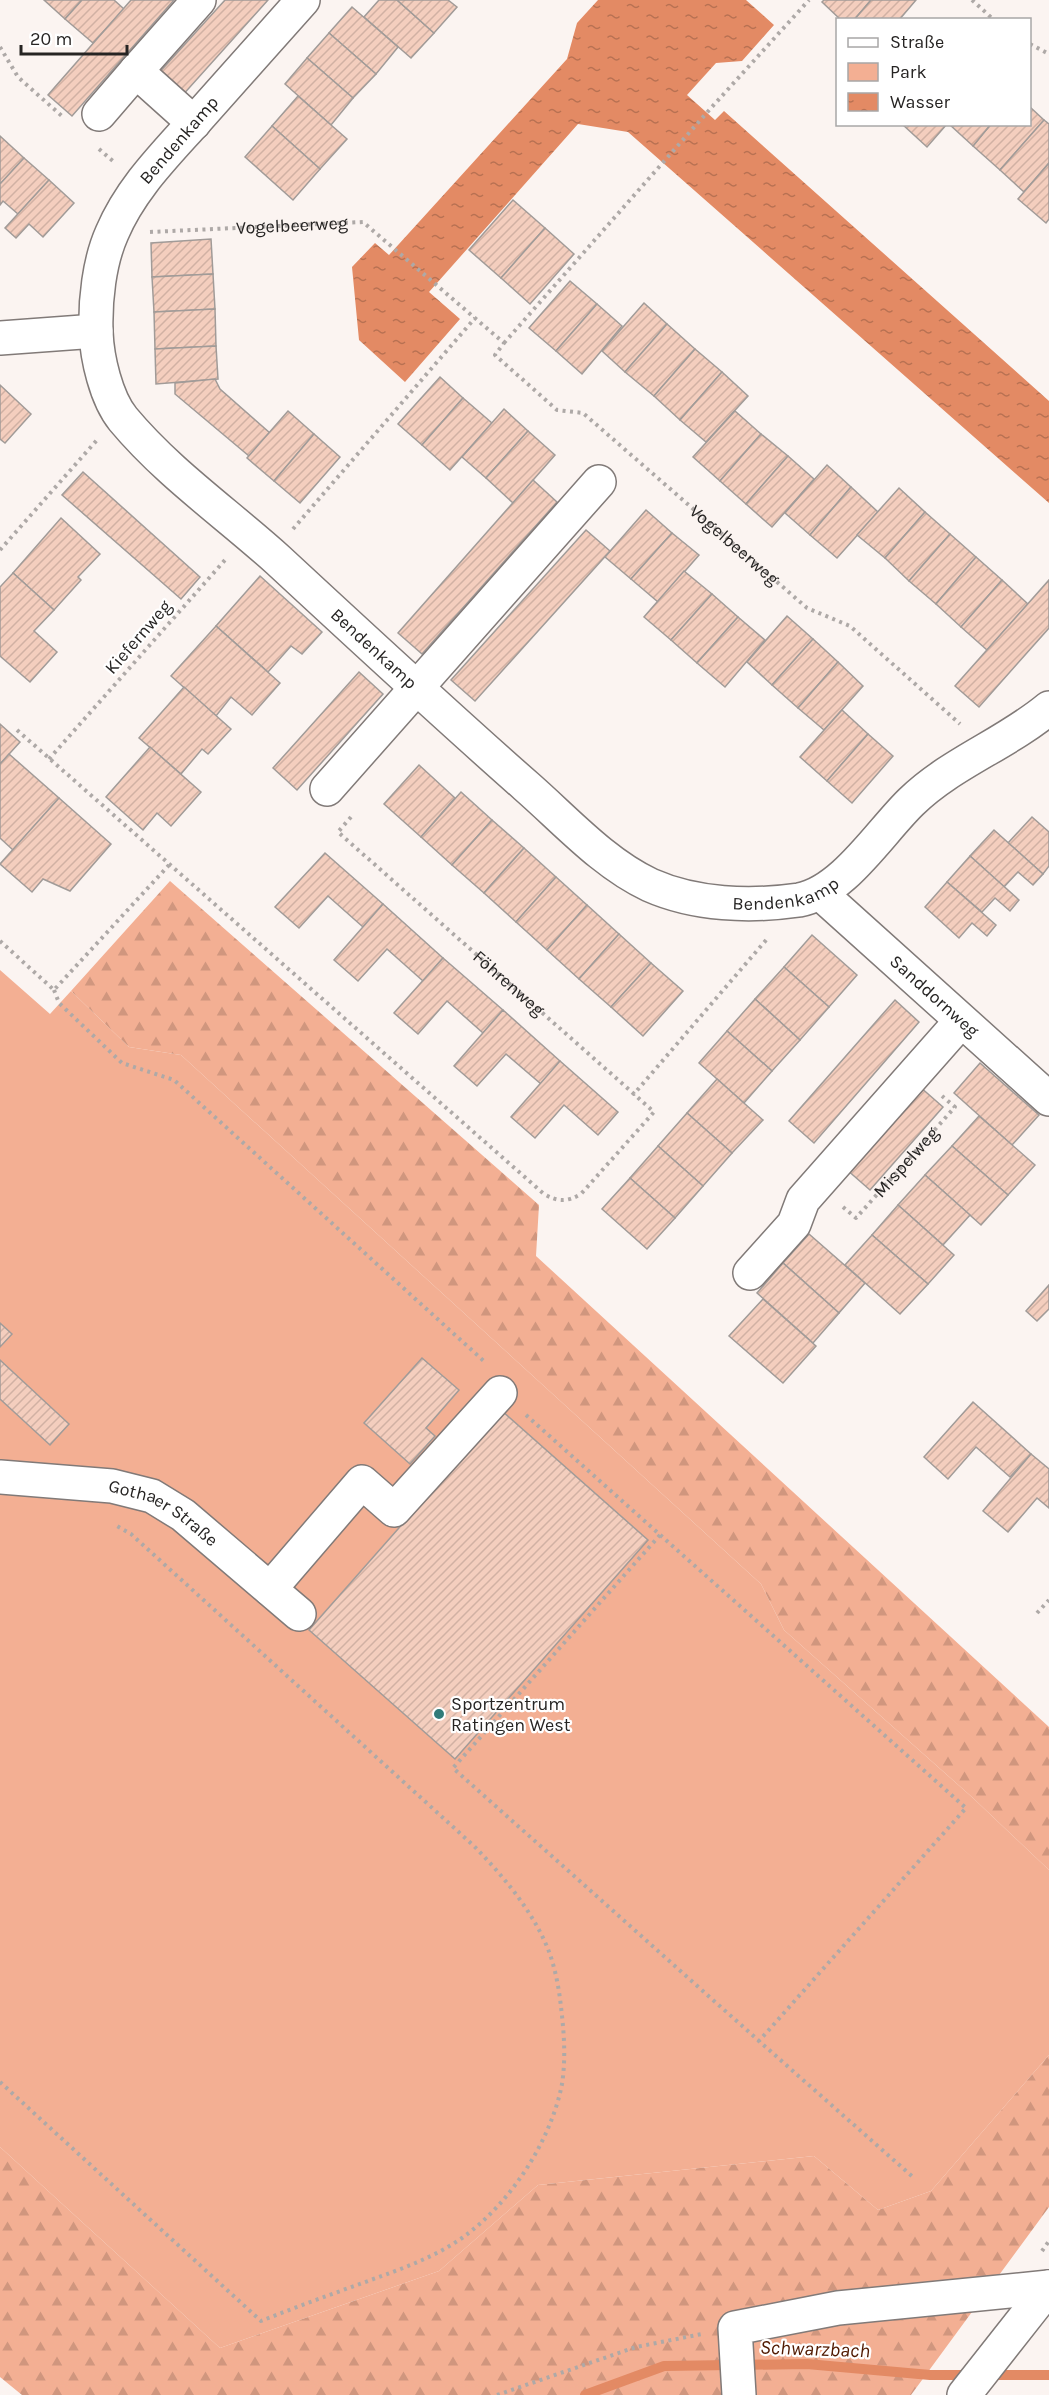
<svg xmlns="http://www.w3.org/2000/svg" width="1049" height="2395" viewBox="0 0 1049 2395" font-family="Karla,sans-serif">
<defs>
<pattern id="forest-firs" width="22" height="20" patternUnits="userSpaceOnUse" patternTransform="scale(1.5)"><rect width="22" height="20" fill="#f3af93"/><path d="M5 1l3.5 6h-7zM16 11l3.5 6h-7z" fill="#d0967e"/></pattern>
<pattern id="water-ripples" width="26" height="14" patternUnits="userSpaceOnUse" patternTransform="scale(1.5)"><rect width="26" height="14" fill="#e38a64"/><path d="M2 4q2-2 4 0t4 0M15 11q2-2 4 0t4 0" fill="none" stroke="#b87152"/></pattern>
<pattern id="building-hatch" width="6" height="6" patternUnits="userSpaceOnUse" patternTransform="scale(1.5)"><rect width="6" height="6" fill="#f4cebe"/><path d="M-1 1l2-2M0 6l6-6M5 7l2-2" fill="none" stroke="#d1b1a3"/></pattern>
</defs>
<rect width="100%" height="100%" fill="#fbf4f1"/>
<!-- green -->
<polygon fill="#f3af93" points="0,970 50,1014 71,991 129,1047 181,1055 761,1584 784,1630 973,1798 1049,1870 1049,2055 931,2191 878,2210 814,2156 538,2185 439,2271 220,2348 0,2147"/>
<!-- forest -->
<g fill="url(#forest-firs)">
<polygon points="170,881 539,1205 536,1256 1049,1727 1049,1870 973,1798 784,1630 761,1584 181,1055 129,1047 71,991"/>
<polygon points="1049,2055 1049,2207 911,2395 22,2395 0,2377 0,2147 220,2348 439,2271 538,2185 814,2156 878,2210 931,2191"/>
</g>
<!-- water -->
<polygon fill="url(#water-ripples)" points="598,0 746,0 774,25 742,61 716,63 687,95 715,120 724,111 1049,401 1049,503 628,132 578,124 429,292 460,319 405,382 359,340 352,267 375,243 389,255 567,59 577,23"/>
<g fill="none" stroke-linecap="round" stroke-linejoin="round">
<!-- stream -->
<g stroke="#e38a64" stroke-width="10">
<polyline points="986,2375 1049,2375"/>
<polyline points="585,2395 664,2366 807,2364 930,2375 971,2375"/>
</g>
</g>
<!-- building -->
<g fill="url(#building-hatch)" stroke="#a19b98" stroke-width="1.5">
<polygon points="44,0 82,0 65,19"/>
<polygon points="82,0 114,0 124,9 93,43 65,19"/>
<polygon points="131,0 174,0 72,116 48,95"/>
<polygon points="225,0 268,0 181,97 157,75"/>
<polygon points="379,0 397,0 434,33 411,58 364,17"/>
<polygon points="397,0 448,0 457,7 434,33"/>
<polygon points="824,0 871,0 854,20 841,20 822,2"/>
<polygon points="871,0 916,0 899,20 854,20"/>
<polygon points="352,7 398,47 376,74 329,33"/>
<polygon points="329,33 376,74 353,98 307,58"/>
<polygon points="307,58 353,98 331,125 285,84"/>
<polygon points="298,96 347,139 320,169 272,126"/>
<polygon points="1030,107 1044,120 1000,170 973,146 991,124 1030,124"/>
<polygon points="1044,120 1049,124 1049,163 1024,192 1000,170"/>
<polygon points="902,124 947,124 927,147"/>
<polygon points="949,124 991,124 973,146"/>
<polygon points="272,126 320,169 293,200 245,157"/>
<polygon points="0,136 24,158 0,184"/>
<polygon points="24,158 49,180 18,214 3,201 0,205 0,184"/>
<polygon points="1049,163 1049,219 1046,223 1018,199"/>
<polygon points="49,180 74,203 43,237 29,224 16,238 5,228"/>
<polygon points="513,200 545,228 501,278 469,250"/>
<polygon points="545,228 574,254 530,304 501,278"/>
<polygon points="211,239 213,274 152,277 151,243"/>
<polygon points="213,274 215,309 154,312 152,277"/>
<polygon points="570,281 597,304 556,351 529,328"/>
<polygon points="644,303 667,324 625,372 602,351"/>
<polygon points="597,304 622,326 582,374 556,351"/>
<polygon points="215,309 216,346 155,349 154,312"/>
<polygon points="667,324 695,349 654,396 625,372"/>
<polygon points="216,346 218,379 156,384 155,349"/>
<polygon points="695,349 722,372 680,420 654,396"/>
<polygon points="722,372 748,396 706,442 680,420"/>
<polygon points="440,377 463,398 422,445 398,424"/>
<polygon points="215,379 220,389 270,433 249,456 175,394 175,383"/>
<polygon points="0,385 31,414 5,443 0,439"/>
<polygon points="463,398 492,423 450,470 422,445"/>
<polygon points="504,409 528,431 486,478 462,457"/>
<polygon points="288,411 314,434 274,481 247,458"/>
<polygon points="735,411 761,434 720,481 693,457"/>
<polygon points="528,431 555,455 513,503 486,478"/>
<polygon points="314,434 340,457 300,503 274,481"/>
<polygon points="761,434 788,456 746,504 720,481"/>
<polygon points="788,456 814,479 772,527 746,504"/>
<polygon points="827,465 851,487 810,535 785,513"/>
<polygon points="83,472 200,577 181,599 62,495"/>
<polygon points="533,480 557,502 422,654 398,633"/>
<polygon points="851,487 878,512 837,558 810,535"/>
<polygon points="899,488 925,512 885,558 857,535"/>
<polygon points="646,510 672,533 631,579 605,557"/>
<polygon points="925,512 950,534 909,581 885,558"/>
<polygon points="61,518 100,554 78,577 81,580 54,610 13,573"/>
<polygon points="586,530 610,551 475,701 451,680"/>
<polygon points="672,533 699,555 658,602 631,579"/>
<polygon points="950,534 976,557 936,604 909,581"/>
<polygon points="976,557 1002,580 961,627 936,604"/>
<polygon points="684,571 712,594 671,640 644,617"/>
<polygon points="13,573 54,610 34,631 57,652 30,682 0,656 0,587"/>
<polygon points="260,576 322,632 302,654 291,646 268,672 216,626"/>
<polygon points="1002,580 1028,604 987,650 961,627"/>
<polygon points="1049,580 1049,628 979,707 955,686"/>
<polygon points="712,594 738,617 697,663 671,640"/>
<polygon points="787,616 813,639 772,685 747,662"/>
<polygon points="738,617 765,640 725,687 697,663"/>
<polygon points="216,626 280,683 252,715 231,697 216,716 171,676"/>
<polygon points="813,639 838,662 798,708 772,685"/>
<polygon points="838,662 863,686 824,730 798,708"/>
<polygon points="359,672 383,694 297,790 273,768"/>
<polygon points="184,687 231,729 208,754 202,749 181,774 139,738"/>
<polygon points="842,710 868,734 827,781 800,757"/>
<polygon points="0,724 20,742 0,764"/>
<polygon points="868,734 893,756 852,803 827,781"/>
<polygon points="150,747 201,792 171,826 157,813 143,830 106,797"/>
<polygon points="9,754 59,798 13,850 0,838 0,764"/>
<polygon points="419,765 455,798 421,837 384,804"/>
<polygon points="461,792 492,820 452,865 421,837"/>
<polygon points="59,798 111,844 70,891 43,879 32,892 0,864"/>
<polygon points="1032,817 1049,832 1049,866 1043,874 1008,843"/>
<polygon points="492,820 524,848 484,893 452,865"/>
<polygon points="994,830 1043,874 1033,885 1018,872 1004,887 970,856"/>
<polygon points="524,848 556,877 516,922 484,893"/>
<polygon points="325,853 383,904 363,927 328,896 299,928 275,907"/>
<polygon points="970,856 1019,900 1010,911 995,898 982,912 947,882"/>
<polygon points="556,877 587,905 547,950 516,922"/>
<polygon points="947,882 996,925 987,936 972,923 959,938 925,907"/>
<polygon points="383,904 443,958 423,981 387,949 358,981 334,960"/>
<polygon points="587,905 619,934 579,979 547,950"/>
<polygon points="619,934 651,963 611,1007 579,979"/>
<polygon points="812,935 857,975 829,1007 784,967"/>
<polygon points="443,958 503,1010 483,1033 447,1001 418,1034 394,1013"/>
<polygon points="651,963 683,991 643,1036 611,1007"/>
<polygon points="784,967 829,1007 800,1040 755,999"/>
<polygon points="755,999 800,1040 772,1071 727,1031"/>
<polygon points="895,1000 919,1022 814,1143 789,1121"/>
<polygon points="503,1010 560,1061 541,1084 506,1054 477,1086 454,1066"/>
<polygon points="727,1031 772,1071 744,1103 699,1063"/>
<polygon points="560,1061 618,1112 598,1135 564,1105 535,1138 511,1117"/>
<polygon points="980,1063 1039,1115 1012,1145 954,1093"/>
<polygon points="717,1079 763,1120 732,1153 687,1113"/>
<polygon points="919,1086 943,1107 870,1190 846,1169"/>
<polygon points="687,1113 732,1153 703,1186 658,1146"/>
<polygon points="979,1116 1035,1165 1008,1195 952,1146"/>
<polygon points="658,1146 703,1186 675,1218 630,1178"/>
<polygon points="952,1146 1008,1195 981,1225 925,1175"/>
<polygon points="925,1175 970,1215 943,1245 898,1205"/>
<polygon points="630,1178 675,1218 647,1249 602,1209"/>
<polygon points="898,1205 954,1255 928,1284 872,1235"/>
<polygon points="809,1234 865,1283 839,1313 783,1263"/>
<polygon points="872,1235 928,1284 900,1314 845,1265"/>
<polygon points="783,1263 839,1313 813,1343 757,1293"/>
<polygon points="1049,1285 1049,1309 1037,1321 1026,1311"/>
<polygon points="763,1299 816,1346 783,1383 729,1336"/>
<polygon points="0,1323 12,1334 0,1347"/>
<polygon points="422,1358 459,1390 426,1428 435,1436 410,1464 364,1423"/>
<polygon points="0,1360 69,1424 50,1445 0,1399"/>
<polygon points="973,1402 1031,1454 1010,1477 976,1447 948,1479 924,1457"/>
<polygon points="502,1411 648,1540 455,1759 309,1630"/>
<polygon points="1031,1454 1049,1469 1049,1508 1037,1498 1008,1532 983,1511"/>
</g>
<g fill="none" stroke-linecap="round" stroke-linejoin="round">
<!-- minor casing -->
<g stroke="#817a78" stroke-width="36">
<g id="minor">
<path id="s4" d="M 303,0 C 267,40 232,80 197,119 C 165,155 131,188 112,233 C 99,262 95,301 96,332 C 97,358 106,398 123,419 C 168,473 226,513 278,560 C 360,636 442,712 526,786 C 565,820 603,863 650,885 C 695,905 750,907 799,900 C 843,892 880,832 911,802 C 951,763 1006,744 1049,708"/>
<polyline points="99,114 136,71"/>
<polyline points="194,123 136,71 199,0"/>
<polyline points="0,338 96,331"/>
<polyline points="327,789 599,482"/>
<path id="s5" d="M 820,893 L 1049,1099"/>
<polyline points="750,1273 794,1224 803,1200 961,1021"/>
<path id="s6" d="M 0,1477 L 112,1486 L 152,1496 L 183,1515 L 299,1614"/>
<polyline points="270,1589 362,1482 394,1510 500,1393"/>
<polyline points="739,2395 735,2328 838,2308 1049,2287"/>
</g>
</g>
<!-- major casing -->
<g stroke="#817a78" stroke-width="36">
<polyline id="major" points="964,2395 1049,2287"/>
</g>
<!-- path -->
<g stroke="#aea9a7" stroke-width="4" stroke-dasharray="3 4.5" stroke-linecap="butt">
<polyline points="972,0 994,20"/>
<polyline points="1030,44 1049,54"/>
<polyline points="0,47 18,77 64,118"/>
<polyline points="99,149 114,162"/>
<path id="s1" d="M 150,232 L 363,222 L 504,343 L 495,355 L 557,410 L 583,413 L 807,608 L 850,626 L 960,724"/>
<polyline points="504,343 711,108 809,0"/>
<polyline points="293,529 475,318"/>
<polyline points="0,550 97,440"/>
<path d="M 17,730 L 544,1194 C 558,1202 567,1202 581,1194 L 654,1112 L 634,1094"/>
<polyline points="49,759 225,560"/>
<path id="s2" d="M 351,817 L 338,832 L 634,1094 L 767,939"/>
<polyline points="0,941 54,990 169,865"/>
<polyline points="54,990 59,1003 122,1063 174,1080 486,1363"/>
<path id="s3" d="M 843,1207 L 856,1218 L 955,1107 L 942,1096"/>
<polyline points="526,1415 966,1808 759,2041 914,2178"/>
<polyline points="660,1535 453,1768 759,2041"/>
<polyline points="1037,1613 1049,1600"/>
<path d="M 0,2082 L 261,2321 C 296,2307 332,2294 368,2281 C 401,2269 433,2258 462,2238 C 510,2204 551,2141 562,2084 C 566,2058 564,2032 561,2007 C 559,1988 555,1967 548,1949 C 532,1910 503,1876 474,1846 L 131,1534 L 115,1525"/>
<polyline points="1042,2251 1049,2241"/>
<polyline points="497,2395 636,2347 702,2334"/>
</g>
<!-- minor -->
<use href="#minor" stroke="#fff" stroke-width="33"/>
<!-- major -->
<use href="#major" stroke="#fff" stroke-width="33"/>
</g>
<!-- markers -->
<circle fill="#317b79" stroke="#fff" stroke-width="2" cx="439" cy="1714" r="6"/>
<g text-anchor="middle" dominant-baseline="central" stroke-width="4.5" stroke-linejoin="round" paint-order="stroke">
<!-- street labels -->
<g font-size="18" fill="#262423" stroke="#fff">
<text transform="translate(179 140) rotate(-49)">Bendenkamp</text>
<text stroke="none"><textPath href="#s1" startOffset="142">Vogelbeerweg</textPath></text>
<text stroke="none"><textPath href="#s1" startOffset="724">Vogelbeerweg</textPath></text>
<text transform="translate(138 637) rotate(-49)">Kiefernweg</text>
<text stroke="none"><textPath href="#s4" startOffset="836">Bendenkamp</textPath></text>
<text stroke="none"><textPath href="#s4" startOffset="1340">Bendenkamp</textPath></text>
<text stroke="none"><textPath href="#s2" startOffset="248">Föhrenweg</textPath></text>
<text stroke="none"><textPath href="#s5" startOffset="154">Sanddornweg</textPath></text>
<text stroke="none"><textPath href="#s3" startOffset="92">Mispelweg</textPath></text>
<text stroke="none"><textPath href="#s6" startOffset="171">Gothaer Straße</textPath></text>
</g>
<!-- poi labels -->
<g font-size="18" fill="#262423" stroke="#fff" text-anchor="start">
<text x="451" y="1704">Sportzentrum<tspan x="451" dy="21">Ratingen West</tspan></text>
</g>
<!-- water labels -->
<g font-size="20" font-style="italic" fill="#501900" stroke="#fff">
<text transform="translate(815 2349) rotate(2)">Schwarzbach</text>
</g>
</g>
<!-- legend -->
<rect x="836" y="18" width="195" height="108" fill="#ffffff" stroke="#a8a7a7" stroke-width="1.5"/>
<rect x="848" y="38" width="30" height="9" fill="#ffffff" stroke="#a8a7a7" stroke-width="1.5"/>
<text x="890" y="48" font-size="18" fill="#262423">Straße</text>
<rect x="848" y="63" width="30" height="18" fill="#f3af93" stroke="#a8a7a7" stroke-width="1.5"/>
<text x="890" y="78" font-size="18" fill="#262423">Park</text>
<rect x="848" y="93" width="30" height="18" fill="url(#water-ripples)" stroke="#a8a7a7" stroke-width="1.5"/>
<text x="890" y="108" font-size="18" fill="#262423">Wasser</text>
<!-- scale -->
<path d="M21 45v9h106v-9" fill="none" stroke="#262423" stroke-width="3"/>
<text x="30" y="45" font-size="18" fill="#262423" stroke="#ffffff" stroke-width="4.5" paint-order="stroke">20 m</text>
</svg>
